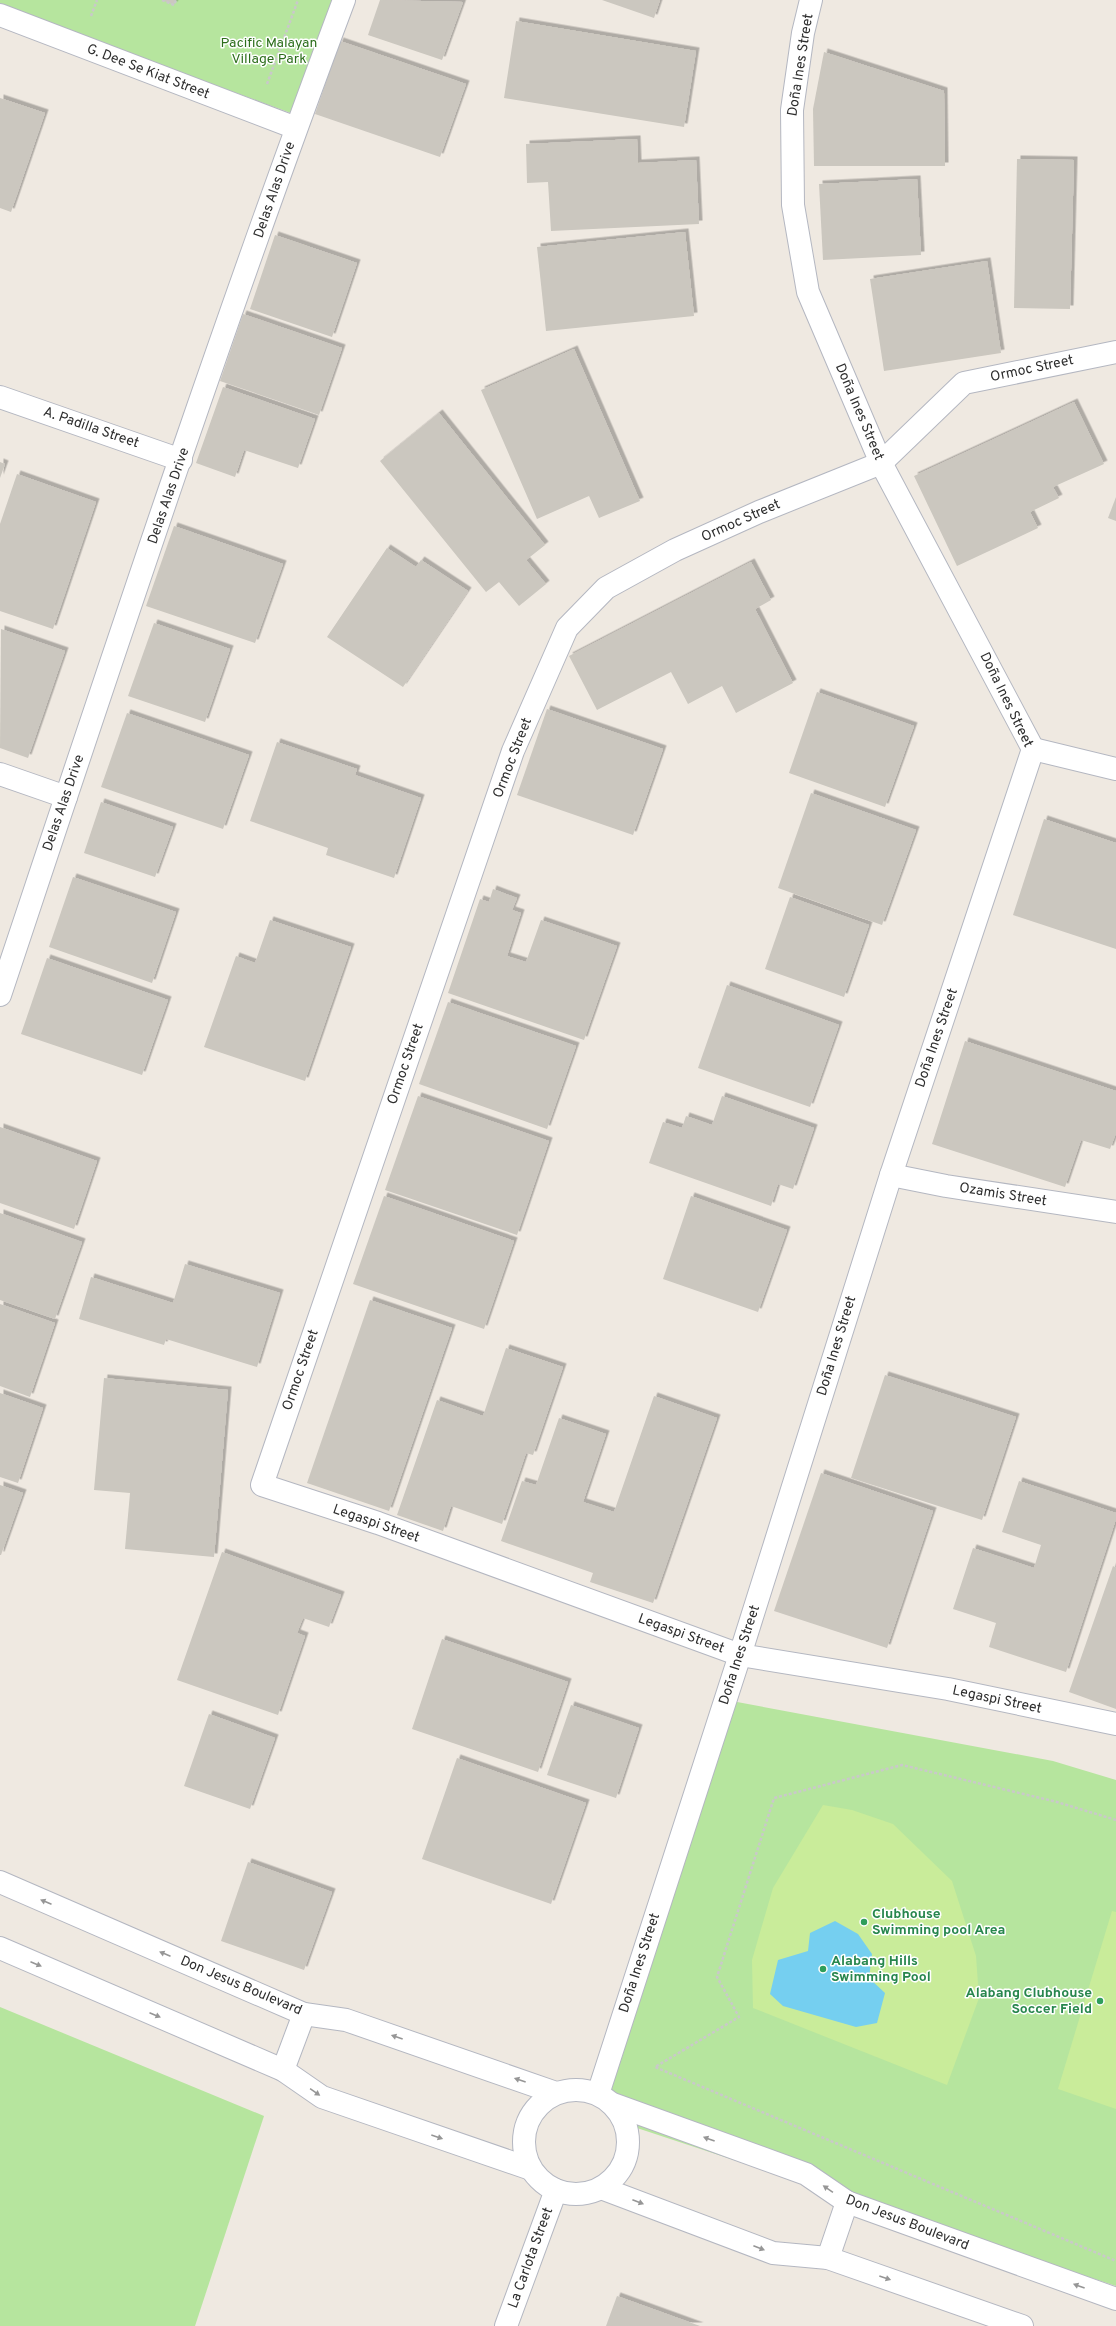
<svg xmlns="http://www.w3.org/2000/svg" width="1116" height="2326" viewBox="0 0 1116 2326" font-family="Overpass,sans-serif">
<defs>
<filter id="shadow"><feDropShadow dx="3.5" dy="-3.5" stdDeviation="0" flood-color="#0004"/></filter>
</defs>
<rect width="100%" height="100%" fill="#efe9e1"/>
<!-- green -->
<g fill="#b6e59e">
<polygon points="0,0 342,0 299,116 0,6"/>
<polygon points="721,1699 1053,1761 1116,1780 1116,2286 637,2128 591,2078"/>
<polygon points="0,2007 264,2116 195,2326 0,2326"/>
</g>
<!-- pitch -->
<g fill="#c9ec9a">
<polygon points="823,1805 852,1810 893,1824 952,1881 976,1956 979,1998 947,2085 753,2008 752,1960 773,1888"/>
<polygon points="1112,1911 1116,1912 1116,2109 1058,2089"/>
</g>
<!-- water -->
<polygon fill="#75cff0" points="835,1921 858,1934 872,1954 869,1978 885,1993 877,2023 856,2027 783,2006 770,1994 778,1960 808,1951 810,1933"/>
<!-- building -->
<g fill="#cbc7bf" filter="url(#shadow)">
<polygon points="162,0 176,0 174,5"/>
<polygon points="380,0 463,2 442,60 368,35"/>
<polygon points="602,0 660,0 654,18"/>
<polygon points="516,21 696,51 684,127 504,98"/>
<polygon points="340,41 466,84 440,157 315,114"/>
<polygon points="824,52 944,91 945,166 814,166 813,109"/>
<polygon points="0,98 45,113 11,212 0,208"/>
<polygon points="637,139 638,163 696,160 699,224 551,231 548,182 527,183 526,144"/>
<polygon points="1017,159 1074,160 1070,309 1014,308"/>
<polygon points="917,179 921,255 823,260 819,184"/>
<polygon points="685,232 694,316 546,331 537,247"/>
<polygon points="275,235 357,263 332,337 250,309"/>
<polygon points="987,261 1001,353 884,371 870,279"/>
<polygon points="243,314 342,348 319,415 220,381"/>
<polygon points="574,349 640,501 599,518 589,496 537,519 481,390"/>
<polygon points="223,387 315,419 298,468 244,450 235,477 196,463"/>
<polygon points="1074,402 1104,464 1053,487 1059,498 1030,512 1038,528 957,566 914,476"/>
<polygon points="439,413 545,545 526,560 546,584 519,606 499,582 486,592 380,461"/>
<polygon points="0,462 5,464 0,478"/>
<polygon points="17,474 96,502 53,629 0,611 0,524"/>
<polygon points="1116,497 1116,521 1108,518"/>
<polygon points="174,526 283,564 255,643 146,606"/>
<polygon points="387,548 416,567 421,560 468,591 403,687 327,637"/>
<polygon points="751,562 771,600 755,609 793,683 736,713 722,686 688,704 671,672 597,710 569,656"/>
<polygon points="154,623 230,649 205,722 128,696"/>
<polygon points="1,629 65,651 28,758 0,748"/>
<polygon points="817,692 914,726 885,807 789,773"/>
<polygon points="547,709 663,749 633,835 517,795"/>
<polygon points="127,713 249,755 223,829 101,787"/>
<polygon points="277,742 357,769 355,775 421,798 394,878 326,855 328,848 250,821"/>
<polygon points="811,793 916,830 882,925 778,888"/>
<polygon points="101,802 173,827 155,877 84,853"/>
<polygon points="1044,819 1116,843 1116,949 1013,915"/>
<polygon points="73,877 176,912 152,983 49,947"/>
<polygon points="493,889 517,898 512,910 521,913 507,956 526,962 541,920 617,946 584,1040 448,993 480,899 489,902"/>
<polygon points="790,897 869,925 844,997 765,969"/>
<polygon points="270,920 351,947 305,1081 204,1047 236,956 255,963"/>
<polygon points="47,958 168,1000 142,1075 21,1034"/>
<polygon points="727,985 839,1025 810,1107 698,1068"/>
<polygon points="448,1002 576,1046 547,1129 419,1084"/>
<polygon points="965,1041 1116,1091 1116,1133 1110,1149 1081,1140 1065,1187 932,1144"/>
<polygon points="418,1096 549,1141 517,1235 385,1190"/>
<polygon points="722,1096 814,1128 793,1189 778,1184 771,1206 649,1163 663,1122 682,1128 686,1116 712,1125"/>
<polygon points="0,1127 97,1161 74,1229 0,1203"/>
<polygon points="384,1196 514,1241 484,1329 353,1284"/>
<polygon points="691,1196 787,1230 758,1312 663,1279"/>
<polygon points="0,1213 82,1242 55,1319 0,1300"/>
<polygon points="185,1264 280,1293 257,1367 166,1339 164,1345 79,1319 91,1277 173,1303"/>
<polygon points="370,1300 452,1328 389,1511 307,1483"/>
<polygon points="0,1304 55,1323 30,1397 0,1386"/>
<polygon points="506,1348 563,1367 533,1455 526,1453 502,1524 451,1506 443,1531 397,1515 437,1400 483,1416"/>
<polygon points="885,1375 1016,1417 982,1520 851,1478"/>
<polygon points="104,1378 228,1390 214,1557 125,1549 130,1493 94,1490"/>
<polygon points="0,1393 43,1408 18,1483 0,1477"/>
<polygon points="654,1396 717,1418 653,1603 590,1582 593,1573 501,1541 522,1481 536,1485 559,1418 606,1434 583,1502 614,1512"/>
<polygon points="821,1473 933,1511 887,1648 774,1611"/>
<polygon points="1019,1481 1116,1513 1116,1519 1066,1672 989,1647 996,1623 953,1609 973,1548 1034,1568 1041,1545 1002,1532"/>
<polygon points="0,1485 23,1493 1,1555 0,1555"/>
<polygon points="222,1552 341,1595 329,1627 303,1618 297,1633 305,1636 278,1715 177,1680"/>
<polygon points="1113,1566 1116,1568 1116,1709 1069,1692"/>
<polygon points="442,1639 568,1682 538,1772 412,1729"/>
<polygon points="571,1705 639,1728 616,1798 547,1775"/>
<polygon points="209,1714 275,1738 250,1809 184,1786"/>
<polygon points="457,1758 586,1803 551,1904 422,1859"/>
<polygon points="248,1862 332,1892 304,1970 221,1941"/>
<polygon points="617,2296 700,2326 606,2326"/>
</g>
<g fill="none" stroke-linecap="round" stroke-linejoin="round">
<!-- minor casing -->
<g stroke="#b4b7c1" stroke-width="24">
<g id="minor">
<polyline points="0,15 296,128"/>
<polyline points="1116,352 964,383 881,463 759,512 675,550 606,588 567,628 513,751 262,1485 378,1523 740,1655 948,1689 1116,1724"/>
<polyline points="0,397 181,460"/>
<polyline points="1033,749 1116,769"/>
<polyline points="0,774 66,797"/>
<path d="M 0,995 C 111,662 221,328 344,0"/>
<polyline points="891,1175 946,1186 1116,1212"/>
<polyline points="598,2094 740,1655 891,1175 1033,749 881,463 808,292 793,205 792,110 803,33 811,0"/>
<polyline points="506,2326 556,2190"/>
</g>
</g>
<!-- tertiary casing -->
<g stroke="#b4b7c1" stroke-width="24">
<g id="tertiary">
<polyline points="0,1882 304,2014 346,2020 556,2093"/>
<polyline points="0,1948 283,2070 322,2097 531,2169"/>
<polyline points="283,2070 304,2014"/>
<circle cx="576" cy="2142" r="52"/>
<polyline points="613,2104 806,2174 847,2202 1116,2299"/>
<polyline points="601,2188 773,2253 828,2258 1022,2326"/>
<polyline points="828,2258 847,2202"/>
</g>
</g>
<!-- path -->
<g stroke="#c9c9c9" stroke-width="2.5" stroke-dasharray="3 2" stroke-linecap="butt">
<polyline points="162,0 174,5 176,0"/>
<polyline points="91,16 97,0"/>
<polyline points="267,84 298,0"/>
<polyline points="1116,1820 1057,1802 902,1765 774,1798 717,1977 739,2017 655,2067 1116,2261"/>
</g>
<!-- minor -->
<use href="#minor" stroke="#fff" stroke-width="22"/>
<!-- tertiary -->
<use href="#tertiary" stroke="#fff" stroke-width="22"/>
</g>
<!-- one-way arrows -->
<defs><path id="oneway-solid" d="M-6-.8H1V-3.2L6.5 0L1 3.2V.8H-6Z"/></defs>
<g fill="#969696">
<use href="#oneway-solid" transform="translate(46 1902) rotate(-157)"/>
<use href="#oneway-solid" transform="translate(165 1954) rotate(-157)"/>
<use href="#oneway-solid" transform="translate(36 1964) rotate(23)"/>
<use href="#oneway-solid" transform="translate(155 2015) rotate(23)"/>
<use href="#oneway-solid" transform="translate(397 2037) rotate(-161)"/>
<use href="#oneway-solid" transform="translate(520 2080) rotate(-161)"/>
<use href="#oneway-solid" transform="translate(315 2092) rotate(35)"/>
<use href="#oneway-solid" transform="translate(437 2137) rotate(19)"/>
<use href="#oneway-solid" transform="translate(709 2139) rotate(-160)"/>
<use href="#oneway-solid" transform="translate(828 2189) rotate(-146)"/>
<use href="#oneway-solid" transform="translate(638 2202) rotate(21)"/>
<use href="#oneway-solid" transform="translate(759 2248) rotate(21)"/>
<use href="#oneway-solid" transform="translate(885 2278) rotate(19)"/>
<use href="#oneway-solid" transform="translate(1079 2286) rotate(-160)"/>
</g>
<!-- markers -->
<g fill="#2e9e5b" stroke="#fff" stroke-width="1.5">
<circle cx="864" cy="1922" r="4"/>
<circle cx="823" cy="1969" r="4"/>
<circle cx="1100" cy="2001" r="4"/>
</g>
<g text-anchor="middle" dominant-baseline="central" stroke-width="3" stroke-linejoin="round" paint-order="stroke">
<!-- park labels -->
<g font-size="14" fill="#2c6e1b" stroke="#fff">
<text x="269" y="43">Pacific Malayan<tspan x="269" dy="16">Village Park</tspan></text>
</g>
<!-- street labels -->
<g font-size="14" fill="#2e2e2e" stroke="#fff">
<text transform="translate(801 65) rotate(-81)">Doña Ines Street</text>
<text transform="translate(148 72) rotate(21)">G. Dee Se Kiat Street</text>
<text transform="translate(275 190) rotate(-71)">Delas Alas Drive</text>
<text transform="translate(1032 369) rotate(-12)">Ormoc Street</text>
<text transform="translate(859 412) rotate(67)">Doña Ines Street</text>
<text transform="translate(91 428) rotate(19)">A. Padilla Street</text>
<text transform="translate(169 496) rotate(-71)">Delas Alas Drive</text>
<text transform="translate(741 521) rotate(-24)">Ormoc Street</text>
<text transform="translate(1006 700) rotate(64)">Doña Ines Street</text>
<text transform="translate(513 758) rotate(-69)">Ormoc Street</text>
<text transform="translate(64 803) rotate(-71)">Delas Alas Drive</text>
<text transform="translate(937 1038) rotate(-71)">Doña Ines Street</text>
<text transform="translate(406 1064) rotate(-71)">Ormoc Street</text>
<text transform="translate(1003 1195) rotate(9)">Ozamis Street</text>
<text transform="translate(837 1346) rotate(-73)">Doña Ines Street</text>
<text transform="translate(301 1370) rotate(-71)">Ormoc Street</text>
<text transform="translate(376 1524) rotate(19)">Legaspi Street</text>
<text transform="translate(681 1634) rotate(20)">Legaspi Street</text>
<text transform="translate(740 1655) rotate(-72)">Doña Ines Street</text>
<text transform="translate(997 1700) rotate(12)">Legaspi Street</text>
<text transform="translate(640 1963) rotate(-72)">Doña Ines Street</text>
<text transform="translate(241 1986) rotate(23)">Don Jesus Boulevard</text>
<text transform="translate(907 2223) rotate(21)">Don Jesus Boulevard</text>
<text transform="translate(531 2258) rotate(-70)">La Carlota Street</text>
</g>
<!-- leisure labels -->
<g font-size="14" font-weight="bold" fill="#27864d" stroke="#fff" text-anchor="start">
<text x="872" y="1914">Clubhouse<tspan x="872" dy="16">Swimming pool Area</tspan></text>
<text x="831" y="1961">Alabang Hills<tspan x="831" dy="16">Swimming Pool</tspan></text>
<text x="1092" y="1993" text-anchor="end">Alabang Clubhouse<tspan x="1092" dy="16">Soccer Field</tspan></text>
</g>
</g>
</svg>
